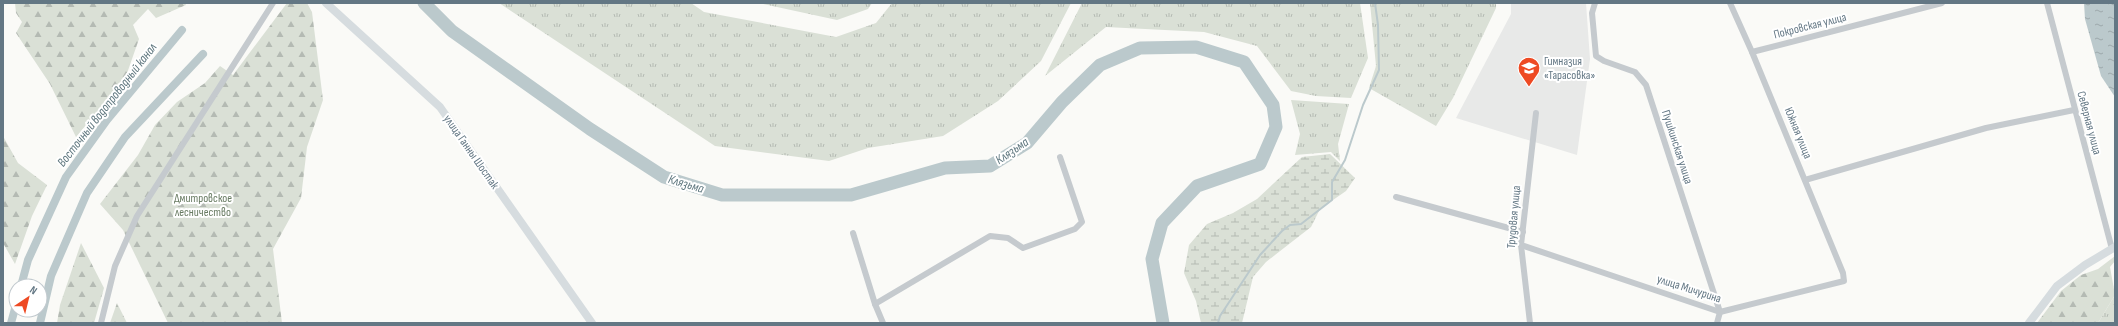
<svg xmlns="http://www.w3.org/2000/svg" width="2118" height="326" viewBox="0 0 2118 326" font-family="'Sofia Sans Condensed',sans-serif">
<defs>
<pattern id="grass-tufts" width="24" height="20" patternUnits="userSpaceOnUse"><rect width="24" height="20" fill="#dae0d6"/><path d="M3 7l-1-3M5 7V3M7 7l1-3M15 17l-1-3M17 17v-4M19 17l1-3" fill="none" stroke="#b4bab3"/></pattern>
<pattern id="forest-firs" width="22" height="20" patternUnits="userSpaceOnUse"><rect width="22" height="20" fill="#dae0d6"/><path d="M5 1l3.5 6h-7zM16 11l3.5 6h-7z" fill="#b4bab3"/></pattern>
<pattern id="wetland-marsh" width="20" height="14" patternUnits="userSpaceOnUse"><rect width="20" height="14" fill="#dae0d6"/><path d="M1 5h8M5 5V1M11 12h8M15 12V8" fill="none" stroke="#b4bab3"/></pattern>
<pattern id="water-ripples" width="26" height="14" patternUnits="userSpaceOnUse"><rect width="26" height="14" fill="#bbc9cc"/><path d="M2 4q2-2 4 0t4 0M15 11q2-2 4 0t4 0" fill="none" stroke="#9ca8ab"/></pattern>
</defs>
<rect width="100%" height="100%" fill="#fafaf7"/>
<!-- built -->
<polygon fill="#e8e9e8" points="1511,3 1586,3 1590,59 1577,155 1456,118 1511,14"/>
<!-- grass -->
<g fill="url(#grass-tufts)">
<polygon points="499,3 691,3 704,12 836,37 876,23 892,3 1071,3 1041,61 998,101 943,136 868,148 829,161 715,146"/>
<polygon points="758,3 872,3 868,9 837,20"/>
<polygon points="1082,3 1360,3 1368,58 1351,98 1316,96 1291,91 1257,46 1204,32 1106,27 1045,76"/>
<polygon points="1370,3 1496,3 1496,8 1453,98 1436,126 1369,88 1376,66"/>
<polygon points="1291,100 1349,104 1338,144 1340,161 1331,152 1295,155 1300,134"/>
<polygon points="2115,295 2115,323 2098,323"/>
</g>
<!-- forest -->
<g fill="url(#forest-firs)">
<polygon points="15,3 185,3 186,5 156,18 148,9 133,25 139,39 125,79 76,137 50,84 16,33 22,22 16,13"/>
<polygon points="287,3 307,3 312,12 323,100 307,147 301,198 273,249 282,323 168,323 123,230 100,204 138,155 155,125 177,102 205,83 220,66 233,75"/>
<polygon points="3,136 18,163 47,185 32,216 15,264 3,243"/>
<polygon points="81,243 104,288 94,323 57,323 60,305"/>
<polygon points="2115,256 2115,261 2110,267 2115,295 2098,323 2037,323 2061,291 2081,275 2098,269"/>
<polygon points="117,303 127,323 110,323"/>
</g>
<!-- wetland -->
<polygon fill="url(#wetland-marsh)" points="1330,154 1355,178 1346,191 1320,209 1311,227 1266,262 1253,277 1242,323 1201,323 1196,301 1184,273 1189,245 1207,224 1233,213 1257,199 1302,157"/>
<!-- water -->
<polygon fill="url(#water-ripples)" points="2084,3 2115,3 2115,97 2101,76 2085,19"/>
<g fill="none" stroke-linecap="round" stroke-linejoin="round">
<!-- stream -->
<polyline stroke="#bbc9cc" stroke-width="2" points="1218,323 1220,316 1260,255 1282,231 1290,225 1301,224 1332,200 1332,182 1345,160 1363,105 1379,70 1378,25 1375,3"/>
<!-- canal -->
<g stroke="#bbc9cc" stroke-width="8">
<polyline points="21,286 28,260 66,177 107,120 182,30"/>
<polyline points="11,323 16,305"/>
<polyline points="40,323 51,276 87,193 125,137 203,54"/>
</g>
<!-- river -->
<polyline stroke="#bbc9cc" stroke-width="13" points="424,3 452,31 590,129 664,177 722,195 851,195 945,168 990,166 1027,143 1062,102 1100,65 1140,48 1196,47 1244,62 1273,105 1276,127 1260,164 1197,186 1162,223 1152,259 1163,323"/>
<!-- minor -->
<g stroke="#c5cace" stroke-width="6">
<polyline points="1595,3 1592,13 1596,56 1604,61 1635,72 1646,85 1720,312 1717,323"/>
<polyline points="2047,3 2112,249"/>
<polyline points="1752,52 1942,3"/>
<polyline points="1805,180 1986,128 2074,110"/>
<polyline points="1396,197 1523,232"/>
<polyline points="853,233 875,304"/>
<polyline points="1521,245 1720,312 1844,281 1843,273 1752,52 1730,3"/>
<polyline points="101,323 115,266 137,216 273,3"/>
<polyline points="883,323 875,304 990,236 1008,238 1023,248 1075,229 1082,222 1060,157"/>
<polyline points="1530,323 1521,245 1536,113"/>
</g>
<!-- secondary -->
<g stroke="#d6dcdf" stroke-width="8">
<polyline points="326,3 440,107 592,323"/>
<polyline points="2029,323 2057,286 2085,265 2115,247"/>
</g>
</g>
<!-- icons -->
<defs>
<g id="school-pin" transform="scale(1.15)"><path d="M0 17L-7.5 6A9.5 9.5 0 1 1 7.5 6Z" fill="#ee4a23" stroke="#fff"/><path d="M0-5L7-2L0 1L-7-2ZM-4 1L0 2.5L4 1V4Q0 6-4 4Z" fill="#fff"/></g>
</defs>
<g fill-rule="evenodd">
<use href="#school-pin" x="1529" y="68"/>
</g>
<g text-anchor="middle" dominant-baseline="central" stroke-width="4" stroke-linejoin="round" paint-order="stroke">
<!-- street labels -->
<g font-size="12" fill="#637784" stroke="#fff">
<text transform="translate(1810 26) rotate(-14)">Покровская улица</text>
<text transform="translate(2089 123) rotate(75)">Северная улица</text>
<text transform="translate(1798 133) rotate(68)">Южная улица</text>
<text transform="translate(1677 147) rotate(72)">Пушкинская улица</text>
<text transform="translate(471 152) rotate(55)">улица Ганны Шостак</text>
<text transform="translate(1514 217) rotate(-85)">Трудовая улица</text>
<text transform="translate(1689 289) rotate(18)">улица Мичурина</text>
</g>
<!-- poi labels -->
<g font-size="12" fill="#637784" stroke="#fff" text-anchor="start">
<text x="1544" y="61">Гимназия<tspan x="1544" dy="14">«Тарасовка»</tspan></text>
</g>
<!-- park labels -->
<g font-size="12" fill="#687b62" stroke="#fff">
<text x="203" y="198">Дмитровское<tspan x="203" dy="14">лесничество</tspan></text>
</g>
<!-- water labels -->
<g font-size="13" font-style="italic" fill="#5e767e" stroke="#fff">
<text transform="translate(107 105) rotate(-52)">Восточный водопроводный канал</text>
<text transform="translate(1012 151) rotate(-34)">Клязьма</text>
<text transform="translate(686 184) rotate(17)">Клязьма</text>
</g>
</g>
<!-- border -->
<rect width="2118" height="326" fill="none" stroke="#637784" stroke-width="8"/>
<!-- north arrow -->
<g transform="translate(28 298) rotate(35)"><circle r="19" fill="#ffffff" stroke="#c1c9ce"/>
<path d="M0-3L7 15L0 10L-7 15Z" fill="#ee4a23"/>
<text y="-6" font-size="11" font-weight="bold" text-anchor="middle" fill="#637784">N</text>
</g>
</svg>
